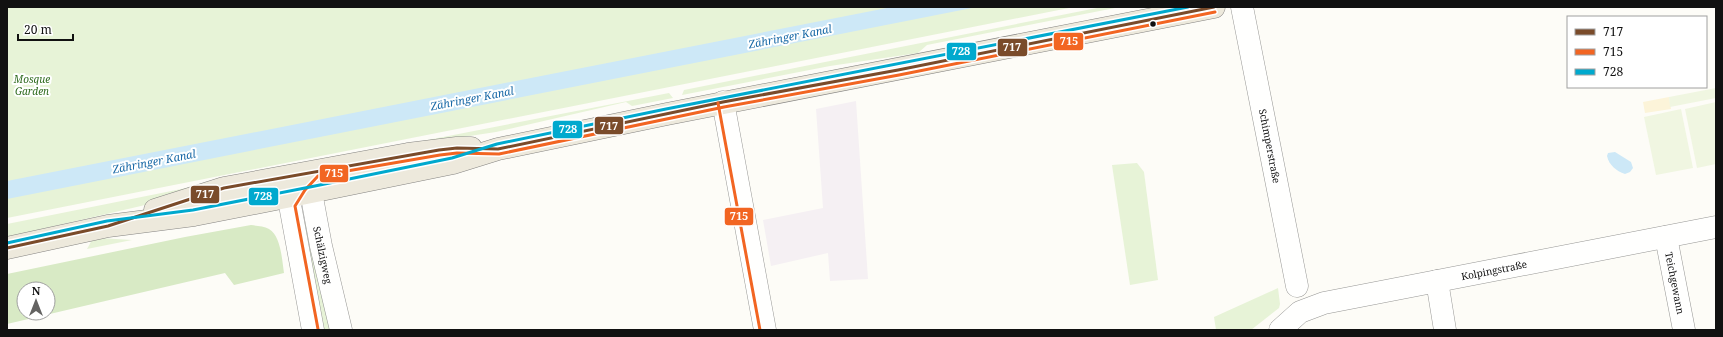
<svg xmlns="http://www.w3.org/2000/svg" width="1723" height="337" viewBox="0 0 1723 337" font-family="'Noto Serif',serif">
<rect width="100%" height="100%" fill="#fdfcf7"/>
<!-- industrial -->
<polygon fill="#f5f0f3" points="856,101 868,279 830,281 828,253 771,266 763,220 823,208 816,109"/>
<!-- green -->
<g fill="#e7f3d7">
<polygon points="7,7 1074,7 7,218"/>
<polygon points="1102,7 1120,7 927,45 918,53 830,66 682,95 684,90"/>
<polygon points="669,93 673,98 632,106 626,102 496,132 463,137 458,143 402,145"/>
<polygon points="1137,163 1144,172 1158,280 1130,285 1112,165"/>
<polygon points="236,178 141,206 7,237 7,224"/>
<polygon points="306,221 319,287 333,330 320,330 299,222"/>
<polygon points="100,238 132,240 87,249 92,240"/>
<polygon points="1278,288 1280,304 1279,308 1251,330 1216,330 1214,317"/>
</g>
<!-- forest -->
<path fill="#d8eac5" fill-rule="evenodd" d="M 251,225 C 257,226 264,226 269,229 C 281,236 282,260 284,273 L 234,285 L 225,273 L 7,324 L 7,274 L 185,237 ZM 24,289 L 48,289 L 48,313 L 24,313 Z"/>
<!-- sand -->
<polygon fill="#fcf4d9" points="1669,97 1671,109 1645,113 1643,102"/>
<!-- pitch -->
<g fill="#f0f6e1">
<polygon points="1716,88 1716,98 1670,107 1669,97"/>
<polygon points="1716,102 1716,164 1697,168 1685,109"/>
<polygon points="1681,109 1693,168 1656,175 1644,117"/>
</g>
<!-- water -->
<g fill="#cde8f7">
<polygon points="892,7 977,7 7,199 7,181"/>
<path d="M 1615,152 L 1631,162 L 1633,168 L 1630,172 L 1625,174 C 1616,171 1609,165 1607,156 L 1608,153 Z"/>
</g>
<g fill="none" stroke-linecap="round" stroke-linejoin="round">
<!-- minor casing -->
<g stroke="#979795" stroke-width="23">
<g id="minor">
<polyline points="1242,7 1297,286"/>
<polyline points="723,102 765,330"/>
<polyline points="298,178 304,182 311,192 321,246 341,330"/>
<polyline points="304,181 294,195 290,205 313,330"/>
<polyline points="1666,237 1684,330"/>
<polyline points="1437,281 1445,330"/>
<polyline points="1280,330 1300,312 1324,303 1716,227"/>
</g>
</g>
<!-- major casing -->
<g stroke="#858482" stroke-width="23">
<g id="major">
<polyline points="155,210 224,188 246,184 408,154 457,148 471,148"/>
<polyline points="7,248 108,226 194,215 311,192 453,163 498,149 667,114 1214,7"/>
</g>
</g>
<!-- minor -->
<use href="#minor" stroke="#fffffe" stroke-width="22"/>
<!-- major -->
<use href="#major" stroke="#ede9dc" stroke-width="22"/>
<!-- bus-1 casing -->
<g stroke="#fff" stroke-width="6">
<polyline id="bus-1" points="7,248 108,226 224,188 439,150 457,148 498,149 723,102 898,70 1214,7"/>
</g>
<!-- bus-2 casing -->
<g stroke="#fff" stroke-width="6">
<g id="bus-2">
<polyline points="718,103 760,330"/>
<polyline points="318,329 295,206 305,190 318,176 440,155 457,153 499,154 724,107 899,75 1215,12"/>
</g>
</g>
<!-- bus-3 casing -->
<g stroke="#fff" stroke-width="6">
<polyline id="bus-3" points="7,243 107,221 193,210 310,187 452,158 497,144 666,109 1188,7"/>
</g>
<!-- bus-1 -->
<use href="#bus-1" stroke="#7a4b2a" stroke-width="3"/>
<!-- bus-2 -->
<use href="#bus-2" stroke="#f26522" stroke-width="3"/>
<!-- bus-3 -->
<use href="#bus-3" stroke="#00a9ce" stroke-width="3"/>
</g>
<!-- markers -->
<circle fill="#111" stroke="#fff" stroke-width="1.5" cx="1153" cy="24" r="3.5"/>
<g text-anchor="middle" dominant-baseline="central" stroke-width="4" stroke-linejoin="round" paint-order="stroke">
<!-- park labels -->
<g font-size="10" font-style="italic" fill="#2f6b1f" stroke="#fff">
<text x="32" y="79">Mosque<tspan x="32" dy="12">Garden</tspan></text>
</g>
<!-- street labels -->
<g font-size="10" fill="#111" stroke="#fff">
<text transform="translate(1270 146) rotate(79)">Schimperstraße</text>
<text transform="translate(323 255) rotate(78)">Schälzigweg</text>
<text transform="translate(1494 270) rotate(-11)">Kolpingstraße</text>
<text transform="translate(1675 283) rotate(79)">Teichgewann</text>
</g>
<!-- water labels -->
<g font-size="11" font-style="italic" fill="#1768a6" stroke="#fff">
<text transform="translate(790 36) rotate(-11)">Zähringer Kanal</text>
<text transform="translate(472 98) rotate(-11)">Zähringer Kanal</text>
<text transform="translate(154 161) rotate(-11)">Zähringer Kanal</text>
</g>
</g>
<g stroke="#fff" stroke-width="1.5">
<rect x="1053" y="32" width="31" height="19" rx="4" fill="#f26522"/>
<rect x="997" y="38" width="31" height="19" rx="4" fill="#7a4b2a"/>
<rect x="946" y="42" width="31" height="19" rx="4" fill="#00a9ce"/>
<rect x="594" y="116" width="30" height="19" rx="4" fill="#7a4b2a"/>
<rect x="552" y="120" width="31" height="19" rx="4" fill="#00a9ce"/>
<rect x="319" y="164" width="30" height="19" rx="4" fill="#f26522"/>
<rect x="190" y="185" width="30" height="19" rx="4" fill="#7a4b2a"/>
<rect x="248" y="187" width="31" height="19" rx="4" fill="#00a9ce"/>
<rect x="724" y="207" width="30" height="19" rx="4" fill="#f26522"/>
</g>
<g font-size="11" text-anchor="middle" font-weight="bold" fill="#fff">
<text x="1069" y="45">715</text>
<text x="1012" y="51">717</text>
<text x="961" y="55">728</text>
<text x="609" y="130">717</text>
<text x="568" y="133">728</text>
<text x="334" y="177">715</text>
<text x="205" y="198">717</text>
<text x="263" y="200">728</text>
<text x="739" y="220">715</text>
</g>
<!-- border -->
<rect width="1723" height="337" fill="none" stroke="#111111" stroke-width="16"/>
<!-- legend -->
<rect x="1567" y="16" width="140" height="72" fill="#ffffff" stroke="#a0a0a0"/>
<rect x="1575" y="29" width="20" height="6" fill="#7a4b2a" stroke="#a0a0a0"/>
<text x="1603" y="36" font-size="12" fill="#111111">717</text>
<rect x="1575" y="49" width="20" height="6" fill="#f26522" stroke="#a0a0a0"/>
<text x="1603" y="56" font-size="12" fill="#111111">715</text>
<rect x="1575" y="69" width="20" height="6" fill="#00a9ce" stroke="#a0a0a0"/>
<text x="1603" y="76" font-size="12" fill="#111111">728</text>
<!-- north arrow -->
<g transform="translate(36 301)"><circle r="19" fill="#ffffff" stroke="#a0a0a0"/>
<path d="M0-3L7 15L0 10L-7 15Z" fill="#646362"/>
<text y="-6" font-size="11" font-weight="bold" text-anchor="middle" fill="#111111">N</text>
</g>
<!-- scale -->
<path d="M18 34v6h55v-6" fill="none" stroke="#111111" stroke-width="2"/>
<text x="24" y="34" font-size="12" fill="#111111" stroke="#ffffff" stroke-width="3" paint-order="stroke">20 m</text>
</svg>
